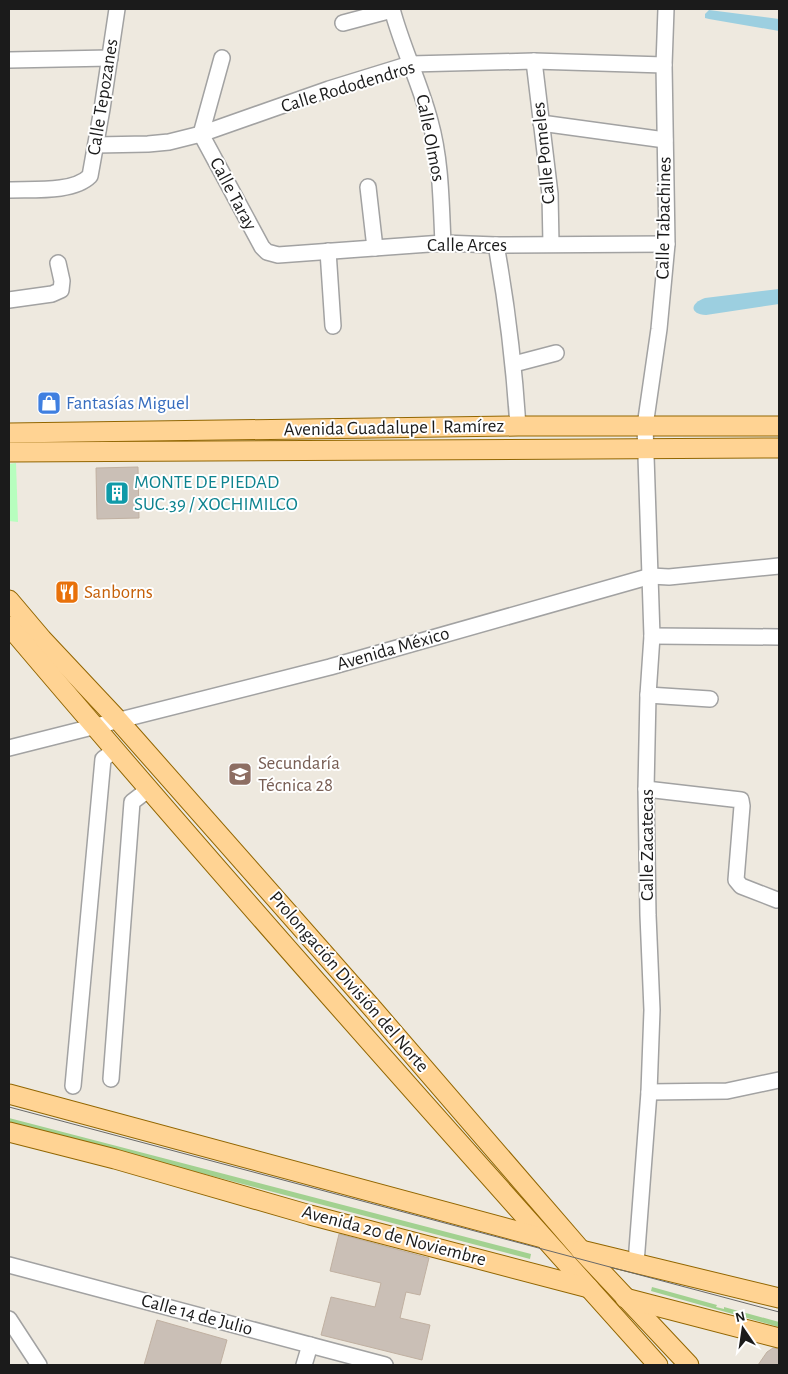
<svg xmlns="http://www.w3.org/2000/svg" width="788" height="1374" viewBox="0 0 788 1374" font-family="'Alegreya Sans',sans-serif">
<rect width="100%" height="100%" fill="#eee9df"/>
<!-- forest -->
<g fill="#a2d190">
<polygon points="9,1118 531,1254 530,1259 9,1123"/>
<polygon points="652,1287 717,1305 716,1307 724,1309 724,1307 779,1322 779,1327 651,1291"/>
</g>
<!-- park -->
<polygon fill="#b7febe" points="16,463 18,522 9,521 9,464"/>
<!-- water -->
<g fill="#9ccfe0">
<polygon points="709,10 779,19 779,31 709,19 705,18 705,14"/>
<path d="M 779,289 L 779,304 L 706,315 C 689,314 690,303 705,298 Z"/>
</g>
<!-- building -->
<g fill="#cabfb6" stroke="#c0b0a1">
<polygon points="138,467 139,518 97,519 96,468"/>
<polygon points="339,1234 429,1258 420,1295 406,1292 400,1318 430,1325 422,1360 321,1335 331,1297 375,1307 381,1283 330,1271"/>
<polygon points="157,1320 227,1340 220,1365 144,1365"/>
<polygon points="773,1348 779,1349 779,1365 758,1365 767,1352"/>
</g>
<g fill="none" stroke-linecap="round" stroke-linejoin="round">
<!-- minor casing -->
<g stroke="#a2a2a2" stroke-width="18">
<g id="minor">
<path d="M 392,9 C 402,47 420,83 430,121 C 441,160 441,202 443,243"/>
<polyline points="343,23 392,10"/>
<polyline points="222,58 201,134 262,247 267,252 278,255 443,243 496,245 667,244"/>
<polyline points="9,60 110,58"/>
<polyline points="534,61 550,194 551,244"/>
<polyline points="541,123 665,140"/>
<polyline points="96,145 148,144 169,142 201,134 329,89 410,64 534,61 664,65"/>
<polyline points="368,187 375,248"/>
<path d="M 9,190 C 32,189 73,193 90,176 L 102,109 L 117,9"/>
<path d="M 496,245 C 507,305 514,365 518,426"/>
<polyline points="328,251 333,326"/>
<polyline points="9,300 52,294 61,290 62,281 58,263"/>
<polyline points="514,364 556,353"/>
<polyline points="652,636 779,637"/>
<polyline points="648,695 710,699"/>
<polyline points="9,748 330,667 651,576 669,577 779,566"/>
<polyline points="646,789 741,800 742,806 736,880 741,886 777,900"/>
<polyline points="111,1079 132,802 149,789"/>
<polyline points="73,1086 103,759 115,750"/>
<polyline points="649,1092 727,1091 779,1080"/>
<polyline points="636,1263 649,1092 652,1010 648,915 646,789 648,695 652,636 645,426 659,329 667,244 664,65 666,9"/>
<polyline points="9,1265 385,1365"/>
<polyline points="9,1319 39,1365"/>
<polyline points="304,1365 310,1345"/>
</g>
</g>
<!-- major casing -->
<g stroke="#926600" stroke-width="21">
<g id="major">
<polyline points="9,433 518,426 779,426"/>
<polyline points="9,452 779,448"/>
<polyline points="9,600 42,639 118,720 373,1009 581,1250 689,1365"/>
<path d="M 9,626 C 221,876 439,1121 658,1365"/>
<polyline points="9,1094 543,1238"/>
<polyline points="9,1132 115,1159 310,1215 589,1288"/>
<polyline points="581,1250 779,1298"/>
<polyline points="625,1298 779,1338"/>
</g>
</g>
<!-- minor -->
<use href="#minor" stroke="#fff" stroke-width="15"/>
<!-- major -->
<use href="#major" stroke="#ffd393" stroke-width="19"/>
<!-- tram -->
<polyline stroke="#696969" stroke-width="1" points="9,1107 779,1312"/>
</g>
<!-- icons -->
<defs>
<g id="shop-square" transform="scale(1.25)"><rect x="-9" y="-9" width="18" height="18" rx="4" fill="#3f7fe0" stroke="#fff"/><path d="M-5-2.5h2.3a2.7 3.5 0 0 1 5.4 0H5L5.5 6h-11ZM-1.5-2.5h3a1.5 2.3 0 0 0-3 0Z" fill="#fff"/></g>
<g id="building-square" transform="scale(1.25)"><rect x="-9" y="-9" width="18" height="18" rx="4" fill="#0f9aa8" stroke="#fff"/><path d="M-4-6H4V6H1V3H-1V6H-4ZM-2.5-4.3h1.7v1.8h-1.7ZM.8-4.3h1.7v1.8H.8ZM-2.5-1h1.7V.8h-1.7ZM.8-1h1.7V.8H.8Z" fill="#fff"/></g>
<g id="restaurant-square" transform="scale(1.25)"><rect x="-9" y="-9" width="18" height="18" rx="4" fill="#e8710a" stroke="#fff"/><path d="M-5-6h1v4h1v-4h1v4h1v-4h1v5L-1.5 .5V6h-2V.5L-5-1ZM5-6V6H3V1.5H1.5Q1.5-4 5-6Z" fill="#fff"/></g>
<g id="school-square" transform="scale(1.25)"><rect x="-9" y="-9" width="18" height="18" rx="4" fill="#8d6e63" stroke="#fff"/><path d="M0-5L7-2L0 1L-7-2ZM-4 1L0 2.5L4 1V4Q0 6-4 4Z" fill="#fff"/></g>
</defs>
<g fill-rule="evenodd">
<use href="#shop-square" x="49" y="403"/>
<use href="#building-square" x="117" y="493"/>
<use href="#restaurant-square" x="67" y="592"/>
<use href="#school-square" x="240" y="774"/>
</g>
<g text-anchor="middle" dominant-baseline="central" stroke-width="4" stroke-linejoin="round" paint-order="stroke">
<!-- street labels -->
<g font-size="19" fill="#1b1b1b" stroke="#fff">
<text transform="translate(348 87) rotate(-17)">Calle Rododendros</text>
<text transform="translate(103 97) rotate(-81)">Calle Tepozanes</text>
<text transform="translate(430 138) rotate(79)">Calle Olmos</text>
<text transform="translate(544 153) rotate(-96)">Calle Pomeles</text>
<text transform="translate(233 194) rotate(62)">Calle Taray</text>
<text transform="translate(664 218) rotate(-89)">Calle Tabachines</text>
<text x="467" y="245">Calle Arces</text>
<text transform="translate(394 428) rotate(-1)">Avenida Guadalupe I. Ramírez</text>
<text transform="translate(393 649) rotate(-16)">Avenida México</text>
<text transform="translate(647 845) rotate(-90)">Calle Zacatecas</text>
<text transform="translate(349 982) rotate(49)">Prolongación División del Norte</text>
<text transform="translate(394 1236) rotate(15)">Avenida 20 de Noviembre</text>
<text transform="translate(197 1315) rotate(15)">Calle 14 de Julio</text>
</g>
<!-- shop labels -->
<g font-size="19" fill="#366cbe" stroke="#fff" text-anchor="start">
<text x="66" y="403">Fantasías Miguel</text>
</g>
<!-- culture labels -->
<g font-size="19" fill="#0d838f" stroke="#fff" text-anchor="start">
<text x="134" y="482">MONTE DE PIEDAD<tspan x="134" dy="22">SUC.39 / XOCHIMILCO</tspan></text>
</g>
<!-- food labels -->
<g font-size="19" fill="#c56008" stroke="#fff" text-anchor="start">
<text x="84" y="592">Sanborns</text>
</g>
<!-- education labels -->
<g font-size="19" fill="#785e54" stroke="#fff" text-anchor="start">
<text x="258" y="763">Secundaría<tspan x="258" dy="22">Técnica 28</tspan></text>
</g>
</g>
<!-- border -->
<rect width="788" height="1374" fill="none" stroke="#1b1b1b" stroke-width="20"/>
<!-- north arrow -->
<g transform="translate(743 1329) rotate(347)" stroke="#ffffff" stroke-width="4" paint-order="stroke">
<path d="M0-4L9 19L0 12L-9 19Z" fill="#1b1b1b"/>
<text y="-8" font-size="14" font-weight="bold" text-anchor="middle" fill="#1b1b1b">N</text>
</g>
</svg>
